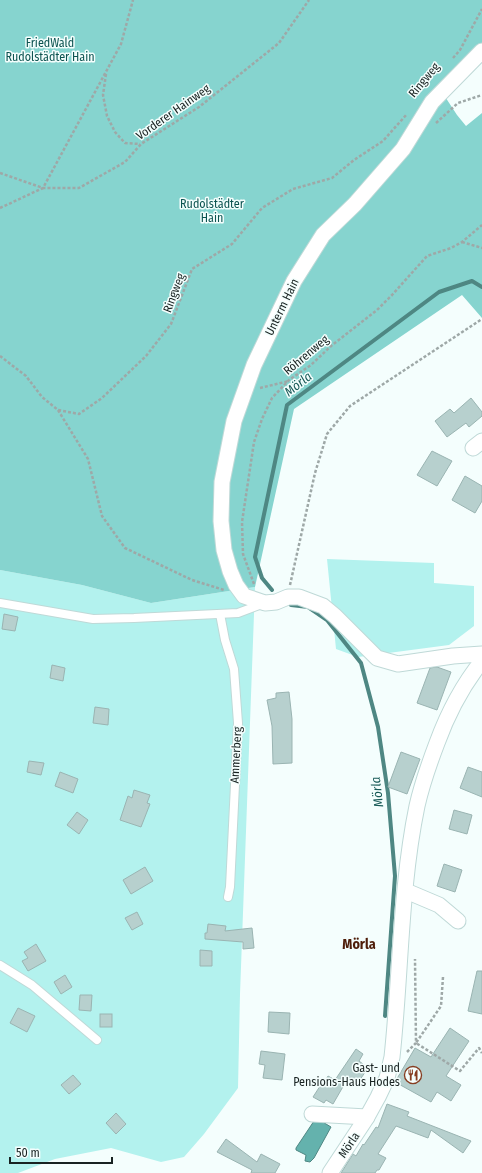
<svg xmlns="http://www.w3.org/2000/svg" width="482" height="1173" viewBox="0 0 482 1173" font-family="'Fira Sans Condensed',sans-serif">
<rect width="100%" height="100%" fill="#f4fefd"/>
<!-- green -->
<g fill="#b3f2ee">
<polygon points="327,559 434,563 434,583 474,586 474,626 449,645 358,657 336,649"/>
<polygon points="0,570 82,585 151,603 255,587 240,994 238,1088 204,1134 184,1157 161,1162 111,1148 55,1159 18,1173 0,1173"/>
</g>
<!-- forest -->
<polygon fill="#86d4cf" points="0,0 482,0 482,45 440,89 457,115 466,126 482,113 482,318 462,295 294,409 255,587 151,603 82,585 0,570"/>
<!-- water -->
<polygon fill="#64b2ad" stroke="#4e8783" points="316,1118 331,1127 314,1158 310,1162 305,1161 306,1155 296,1150 296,1148"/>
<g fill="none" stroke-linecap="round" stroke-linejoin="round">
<!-- stream -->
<g stroke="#4e8783" stroke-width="4">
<polyline points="272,590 262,578 255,557 287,405 439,292 472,281 482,287"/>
<polyline points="291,605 308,607 327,620 361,663 378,727 388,793 395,876 385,1016"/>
</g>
</g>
<!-- building -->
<g fill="#b7d0ce" stroke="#9ab4b2">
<polygon points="471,398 482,412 482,416 469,427 466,423 447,437 435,421 450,409 454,413"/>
<polygon points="432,451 452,461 437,486 417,475"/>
<polygon points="465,476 482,486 482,501 475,513 452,500"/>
<polygon points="4,614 18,617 15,631 2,629"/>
<polygon points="52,665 65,668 63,681 50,678"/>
<polygon points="437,667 451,672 437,710 417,703 430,668"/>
<polygon points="289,692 292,719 292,763 273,764 272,726 267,700 276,698 276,693"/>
<polygon points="95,707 109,709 108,725 93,723"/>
<polygon points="401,752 420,759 407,794 388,787"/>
<polygon points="29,761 44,763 41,775 27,772"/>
<polygon points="468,767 482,772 482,797 460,788"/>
<polygon points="60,772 78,779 73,793 55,786"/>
<polygon points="134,790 150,795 147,803 150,804 141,827 120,820 128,796 132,798"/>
<polygon points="454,810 472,815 467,834 449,829"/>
<polygon points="77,812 88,820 79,834 67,825"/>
<polygon points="444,864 462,870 455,892 437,886"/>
<polygon points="145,867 153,881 131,894 123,880"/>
<polygon points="137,912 143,924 132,930 125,918"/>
<polygon points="208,924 226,926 225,931 252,928 254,948 243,949 243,942 205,939 205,933 207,933"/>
<polygon points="36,944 46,961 28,971 22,961 28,958 24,952"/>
<polygon points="200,950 212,951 212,966 200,966"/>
<polygon points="477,971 482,971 482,1014 468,1011"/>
<polygon points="65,975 72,987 61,994 54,982"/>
<polygon points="80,995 92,995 91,1011 79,1010"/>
<polygon points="18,1008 35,1016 27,1032 10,1023"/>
<polygon points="269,1012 290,1013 289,1034 268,1032"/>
<rect x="100" y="1014" width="12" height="13"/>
<polygon points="450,1028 469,1041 446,1076 461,1085 451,1101 437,1092 431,1102 395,1082 415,1048 431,1057"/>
<polygon points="356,1049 363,1054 359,1061 368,1068 357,1084 348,1078 333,1104 326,1100 324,1103 313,1097 322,1083 324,1083 328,1076 335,1080"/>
<polygon points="261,1051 285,1054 282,1080 263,1078 265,1065 259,1064"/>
<polygon points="73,1075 81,1084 69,1094 61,1085"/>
<polygon points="387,1104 409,1112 407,1116 471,1141 463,1153 431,1130 428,1138 396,1126 378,1154 386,1158 379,1170 377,1170 375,1173 341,1173 353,1154 356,1156 363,1144 364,1145 376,1127 378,1128"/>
<polygon points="116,1113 126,1124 116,1134 106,1123"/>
<polygon points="226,1139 257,1162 261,1154 280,1164 275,1173 251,1173 252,1170 217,1152"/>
</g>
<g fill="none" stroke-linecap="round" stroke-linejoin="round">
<!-- service casing -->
<g stroke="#bfd9d7" stroke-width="10">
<g id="service">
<polyline points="0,603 93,619 134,618 238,613 262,604"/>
<polyline points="220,614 225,640 234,669 238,723 230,887 228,897"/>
<polyline points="0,965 32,985 97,1040"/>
</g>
</g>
<!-- minor casing -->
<g stroke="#bfd9d7" stroke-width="17">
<g id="minor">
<polyline points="482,51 432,102 403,149 355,204 323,235 294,281 254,365 234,421 222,482 221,521 224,550 230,571 236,585 244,596 265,603 276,602 288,597 299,597 323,606 335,616 377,658 398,664 453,656 482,654"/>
<polyline points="473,448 482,441"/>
<polyline points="406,891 439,905 458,921"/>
<polyline points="312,1114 367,1117"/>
<path d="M 330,1173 L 367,1117 L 378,1097 L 387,1078 L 392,1057 C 401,974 400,888 417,806 C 422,784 429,764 437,743 C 448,713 462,686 482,661"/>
</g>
</g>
<!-- path -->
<g stroke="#9ea8a7" stroke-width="2.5" stroke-dasharray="3 2" stroke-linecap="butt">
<polyline points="453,58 460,50 482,9"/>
<polyline points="106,74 103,95 107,116 115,132 125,143 140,144"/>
<polyline points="436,123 458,103 482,95"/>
<polyline points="0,173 43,188 79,188 125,162 141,144 199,107 279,43 309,0"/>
<polyline points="0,208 43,188 121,44 133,0"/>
<polyline points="462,242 482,248"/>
<polyline points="0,356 26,376 42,397 58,410 79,414 102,398 146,356 171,324 192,269 232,244 262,208 293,189 332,178 354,160 383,141 407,114"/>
<polyline points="260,388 289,381"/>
<polyline points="58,410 88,459 102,516 125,548 192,580 224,590"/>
<polyline points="254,584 243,554 242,522 254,442 262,419 272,398 289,380 311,365 331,346 377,310 392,295 427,256 451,248 462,242 482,225"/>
<polyline points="290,585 315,473 327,434 350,406 482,319"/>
<polyline points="443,977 441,1006 416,1043 460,1071 479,1048 482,1053"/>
<polyline points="407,1052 416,1043 415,959"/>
</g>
<!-- service -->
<use href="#service" stroke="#fff" stroke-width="8"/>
<!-- minor -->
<use href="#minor" stroke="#fff" stroke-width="15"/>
</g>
<!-- icons -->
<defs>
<g id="restaurant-ring" transform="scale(0.9)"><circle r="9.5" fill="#f4fefd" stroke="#863d21" stroke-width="1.5"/><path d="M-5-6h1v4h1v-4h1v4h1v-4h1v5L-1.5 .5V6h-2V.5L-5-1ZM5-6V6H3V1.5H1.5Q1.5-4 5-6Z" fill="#863d21"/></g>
</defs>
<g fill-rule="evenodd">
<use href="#restaurant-ring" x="413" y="1075"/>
</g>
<g text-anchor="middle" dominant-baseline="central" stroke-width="3" stroke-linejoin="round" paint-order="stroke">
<!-- park labels -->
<g font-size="12" fill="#0c5350" stroke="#f4fefd">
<text x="50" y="43">FriedWald<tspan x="50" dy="14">Rudolstädter Hain</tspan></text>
<text x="212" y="204">Rudolstädter<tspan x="212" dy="14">Hain</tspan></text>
</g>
<!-- street labels -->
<g font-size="12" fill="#192322" stroke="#f4fefd">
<text transform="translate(424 80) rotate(-50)">Ringweg</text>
<text transform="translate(173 112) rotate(-35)">Vorderer Hainweg</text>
<text transform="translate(174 293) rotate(-69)">Ringweg</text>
<text transform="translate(282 307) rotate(-64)">Unterm Hain</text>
<text transform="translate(306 355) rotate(-40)">Röhrenweg</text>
<text transform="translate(236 755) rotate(-87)">Ammerberg</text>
<text transform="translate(349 1145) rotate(-56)">Mörla</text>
</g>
<!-- poi labels -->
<g font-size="12" fill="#192322" stroke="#f4fefd" text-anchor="end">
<text x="400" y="1068">Gast- und<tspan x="400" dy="14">Pensions-Haus Hodes</tspan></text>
</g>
<!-- water labels -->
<g font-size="13" font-style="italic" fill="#185a57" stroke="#f4fefd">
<text transform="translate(298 384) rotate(-38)">Mörla</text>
<text transform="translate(377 792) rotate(-97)">Mörla</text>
</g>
<!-- quarter labels -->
<g font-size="14" font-weight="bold" fill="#4e1d09" stroke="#f4fefd">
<text x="359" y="944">Mörla</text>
</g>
</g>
<!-- scale -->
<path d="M10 1157v6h102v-6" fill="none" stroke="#192322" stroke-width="2"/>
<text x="16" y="1157" font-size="12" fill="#192322" stroke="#f4fefd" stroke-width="3" paint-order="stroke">50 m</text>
</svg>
